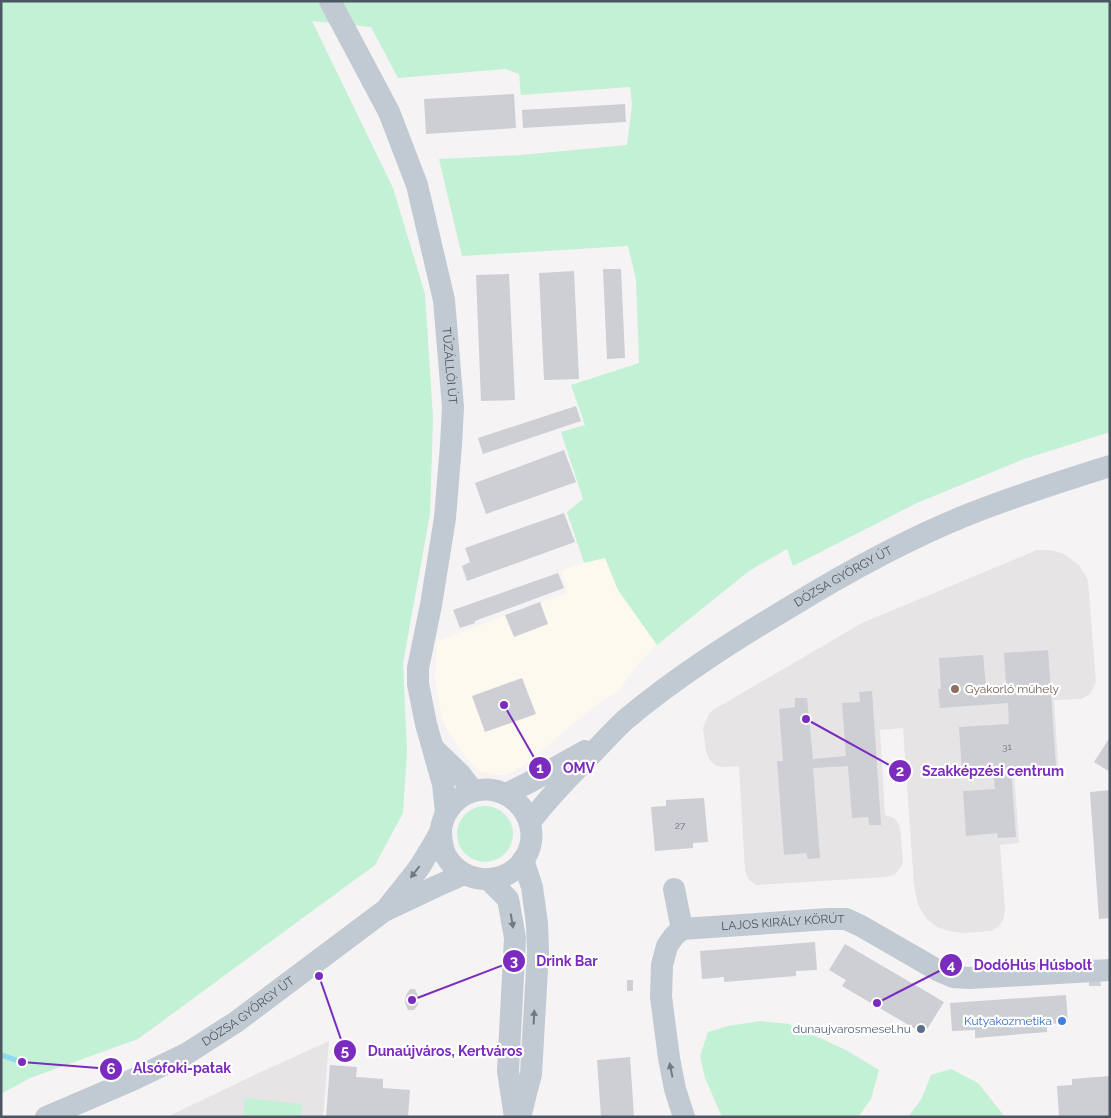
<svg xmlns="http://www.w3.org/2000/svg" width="1111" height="1118" viewBox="0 0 1111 1118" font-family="Raleway,sans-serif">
<rect width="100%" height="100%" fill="#f5f3f3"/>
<!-- commercial -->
<polygon fill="#fdf9ef" points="605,558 618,590 657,645 637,665 620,689 592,708 521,768 505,775 496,775 479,771 466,758 456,744 447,729 442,718 437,692 435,677 437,641 567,593 561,571 584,563"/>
<!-- education -->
<g fill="#e6e4e5">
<polygon points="1037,550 1051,550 1064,554 1079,565 1088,580 1096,682 1090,694 1081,699 1054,700 1059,777 1032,779 1031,770 1014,771 1019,843 1000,845 1005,911 1003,920 998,927 992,931 963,933 949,931 937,927 926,918 918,905 914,885 903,728 880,730 885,815 894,818 897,821 900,828 903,860 902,865 897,872 894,875 886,877 756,885 749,880 745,871 739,766 723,767 717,766 714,764 709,759 706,751 703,728 709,714 713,710 862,623"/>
<polygon points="329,1041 323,1117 167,1117 246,1079"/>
</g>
<!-- green -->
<g fill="#c3f1d5">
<polygon points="1,1 1110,1 1110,432 1024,459 917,503 793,566 787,549 749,571 657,645 618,590 605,558 584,563 567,512 583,499 561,432 585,425 571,385 639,363 636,279 628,246 462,256 439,159 521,155 627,145 632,105 630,87 521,95 519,74 505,69 398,78 371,27 312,21 393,188 425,294 433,418 430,514 403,663 407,751 403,813 375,865 138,1039 30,1078 1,1094"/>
<circle cx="485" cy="834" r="28"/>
<polygon points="760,1021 789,1024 846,1050 879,1070 871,1099 858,1117 722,1117 705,1078 700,1056 708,1032 728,1026"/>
<polygon points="951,1069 978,1083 1005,1117 908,1117 922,1098 931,1075"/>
<polygon points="245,1098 302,1104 301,1117 243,1117"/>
</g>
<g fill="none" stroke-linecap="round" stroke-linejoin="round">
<!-- stream -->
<polyline stroke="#90daee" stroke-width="5.5" points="1,1055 22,1062"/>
</g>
<!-- building -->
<g fill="#cdcfd5">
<polygon points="514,94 516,128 426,134 424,99"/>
<polygon points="625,104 626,122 523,128 522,110"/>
<polygon points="603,269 621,269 625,358 607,359"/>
<polygon points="574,271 579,379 544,380 539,273"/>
<polygon points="509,274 515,400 481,401 476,275"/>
<polygon points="576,406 581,421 483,454 478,438"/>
<polygon points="564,450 576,482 486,514 475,483"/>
<polygon points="564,513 575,542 467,581 462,566 470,562 465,548"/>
<polygon points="558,573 564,588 475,621 475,623 460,628 453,610"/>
<polygon points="540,602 548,624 514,637 505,615"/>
<polygon points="1048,650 1056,766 1011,769 1016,837 998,838 997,833 966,836 963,791 995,789 993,770 962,772 959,727 1009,724 1008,703 940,708 938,689 941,689 939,658 983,655 986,686 1006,684 1004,653"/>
<polygon points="522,678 536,714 485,732 472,696"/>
<polygon points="872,691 881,825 869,825 868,817 852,818 848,766 813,768 820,858 808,859 806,853 784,855 777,761 783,761 779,709 795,707 795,698 807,698 813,759 846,756 842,703 860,702 859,692"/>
<polygon points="1110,737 1110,772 1094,762"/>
<polygon points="1110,790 1110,918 1099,919 1090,792"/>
<polygon points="704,798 708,842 693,843 693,848 655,851 651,807 666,806 666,800"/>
<polygon points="815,942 817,970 796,971 796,976 724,982 724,977 702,979 700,951"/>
<polygon points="845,944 944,1002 924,1034 842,986 846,980 829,970"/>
<polygon points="1100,979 1101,986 1089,986 1089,980"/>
<rect x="627" y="980" width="6" height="11"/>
<polygon points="410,989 415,989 418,996 418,1005 414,1010 408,1010 405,1003 406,995"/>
<polygon points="1066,995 1068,1023 1047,1024 1047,1032 975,1038 975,1030 952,1031 950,1003"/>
<polygon points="630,1057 634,1117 601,1117 597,1060"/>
<polygon points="330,1065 357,1067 356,1077 383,1079 383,1088 410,1090 408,1117 326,1117"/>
<polygon points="1110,1076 1110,1117 1059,1117 1057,1086 1072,1085 1072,1079"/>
</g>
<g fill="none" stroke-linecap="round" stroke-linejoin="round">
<!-- minor -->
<g stroke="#c1cad2" stroke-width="22">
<path id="s1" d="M 330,1 L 389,112 L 417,185 L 444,300 L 453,407 L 451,445 L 445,518 L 431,605 L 418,668 L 418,684 L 426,724 L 443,784 L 446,812"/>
<polyline points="435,750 460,774 473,791"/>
<polyline points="506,794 530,782 585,751"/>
<path id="s2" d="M 530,822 C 546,801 564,782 583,763 C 597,749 610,734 625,720 C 676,677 733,641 790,607 C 847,572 905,540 967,515 C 1014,496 1062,481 1110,466"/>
<polyline points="489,880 508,899 515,938 508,1071 515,1117"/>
<path id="s3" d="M 674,889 L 682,929 L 829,919 L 846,919 L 861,926 L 939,971 L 953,977 L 970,978 L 1110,970"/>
<path d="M 388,907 C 399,893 411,879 421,865 C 427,854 435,843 440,832 C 441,828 442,824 443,821 C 445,813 452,804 458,799 C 497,769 550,815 525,858 C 507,887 463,886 446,856 C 442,848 441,839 441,830"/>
<polyline points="682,929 674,936 667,946 662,965 661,997 669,1058 675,1089 684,1117"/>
<path id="s4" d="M 46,1117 L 128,1082 L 186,1054 L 236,1022 L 384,911 L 437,886 L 464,874"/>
<polyline points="520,1117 531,1074 538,952 537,924 532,887 523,860"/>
</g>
</g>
<!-- one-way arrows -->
<defs><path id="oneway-solid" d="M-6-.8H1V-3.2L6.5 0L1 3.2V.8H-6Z" transform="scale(1.25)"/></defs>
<g fill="#6e7983">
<use href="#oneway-solid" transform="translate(415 872) rotate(128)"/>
<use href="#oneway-solid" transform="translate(512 921) rotate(80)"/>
<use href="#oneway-solid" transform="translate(534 1017) rotate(-87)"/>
<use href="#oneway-solid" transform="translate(671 1070) rotate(-102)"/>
</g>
<!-- markers -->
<circle fill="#8d6e63" stroke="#fff" stroke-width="2" cx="955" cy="689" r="5"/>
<circle fill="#3f7fe0" stroke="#fff" stroke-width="2" cx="1062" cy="1021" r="5"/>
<circle fill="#5c6f8a" stroke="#fff" stroke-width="2" cx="921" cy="1029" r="5"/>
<g text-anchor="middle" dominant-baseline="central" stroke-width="4.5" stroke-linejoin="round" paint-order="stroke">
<!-- number labels -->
<g font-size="10" fill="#6b747e">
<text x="1007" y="746">31</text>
<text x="680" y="825">27</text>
</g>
<!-- street labels -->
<g font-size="12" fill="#4a5661" stroke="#fff">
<text stroke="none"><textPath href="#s1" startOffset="388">TŰZÁLLÓI ÚT</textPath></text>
<text stroke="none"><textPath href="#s2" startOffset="401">DÓZSA GYÖRGY ÚT</textPath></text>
<text stroke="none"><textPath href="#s3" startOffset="142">LAJOS KIRÁLY KÖRÚT</textPath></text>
<text stroke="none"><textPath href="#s4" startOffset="229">DÓZSA GYÖRGY ÚT</textPath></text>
</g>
<!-- education labels -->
<g font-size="12" fill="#785e54" stroke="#fff" text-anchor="start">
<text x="965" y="689">Gyakorló műhely</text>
</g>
<!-- shop labels -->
<g font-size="12" fill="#366cbe" stroke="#fff" text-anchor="end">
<text x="1052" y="1021">Kutyakozmetika</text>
</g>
<!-- service labels -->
<g font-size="12" fill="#4e5e75" stroke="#fff" text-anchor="end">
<text x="911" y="1029">dunaujvarosmesel.hu</text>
</g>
</g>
<!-- callouts -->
<path fill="none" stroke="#7b2cbf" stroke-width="2" d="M504 705L540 768M806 719L900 771M412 1000L514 961M877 1003L951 965M319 976L345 1051M22 1062L111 1069"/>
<g fill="#7b2cbf" stroke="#fff" stroke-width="2">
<circle cx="504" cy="705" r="5"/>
<circle cx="806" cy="719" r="5"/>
<circle cx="412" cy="1000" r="5"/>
<circle cx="877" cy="1003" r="5"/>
<circle cx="319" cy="976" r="5"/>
<circle cx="22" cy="1062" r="5"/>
<circle cx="540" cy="768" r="12"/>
<circle cx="900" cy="771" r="12"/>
<circle cx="514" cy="961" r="12"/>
<circle cx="951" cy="965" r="12"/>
<circle cx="345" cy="1051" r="12"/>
<circle cx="111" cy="1069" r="12"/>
</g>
<g font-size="15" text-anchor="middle" font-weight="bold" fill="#fff">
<text x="540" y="773">1</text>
<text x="900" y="776">2</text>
<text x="514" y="966">3</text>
<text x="951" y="970">4</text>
<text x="345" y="1056">5</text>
<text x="111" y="1074">6</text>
</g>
<g font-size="14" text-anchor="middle" font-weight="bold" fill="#7b2cbf" stroke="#fff" stroke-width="4.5" stroke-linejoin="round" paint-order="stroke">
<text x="579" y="773">OMV</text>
<text x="993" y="776">Szakképzési centrum</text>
<text x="567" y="966">Drink Bar</text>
<text x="1033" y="970">DodóHús Húsbolt</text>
<text x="445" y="1056">Dunaújváros, Kertváros</text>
<text x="182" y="1073">Alsófoki-patak</text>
</g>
<!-- border -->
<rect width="1111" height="1118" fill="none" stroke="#4a5661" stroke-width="5"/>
</svg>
